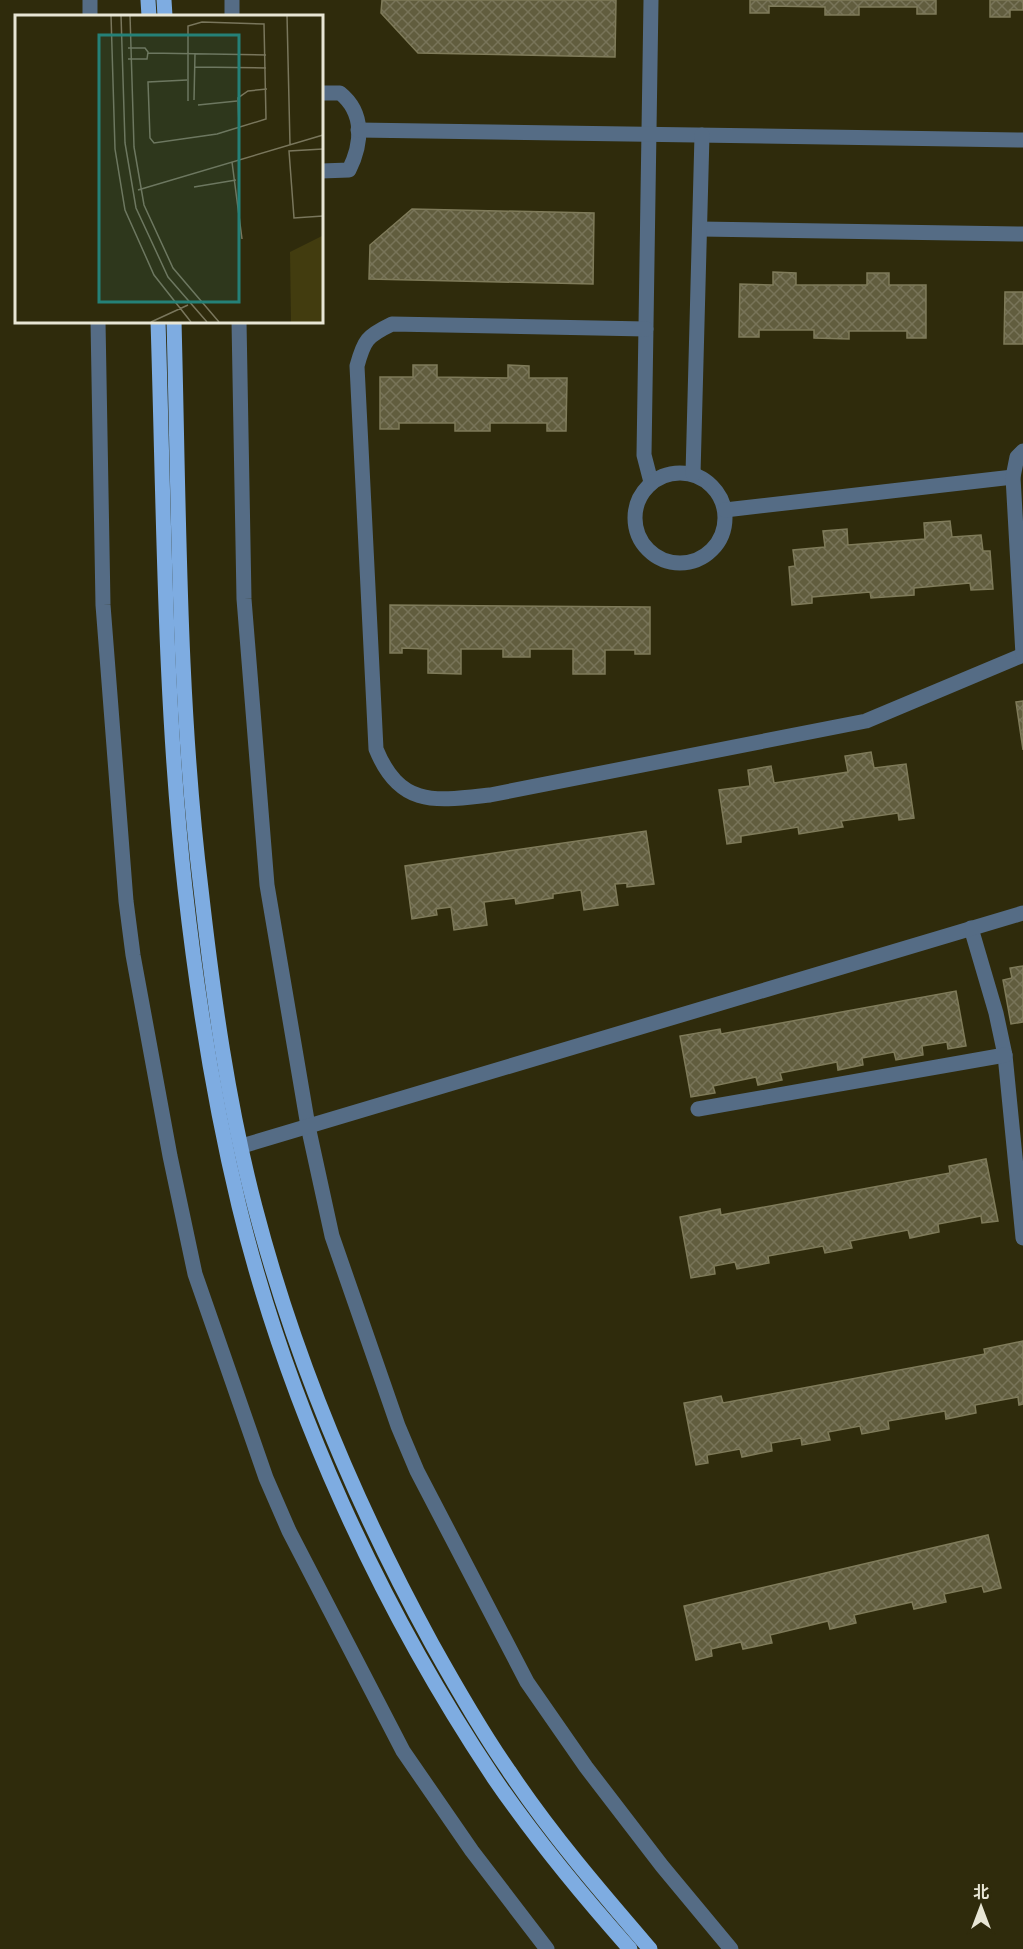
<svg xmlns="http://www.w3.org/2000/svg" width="1023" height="1949" viewBox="0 0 1023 1949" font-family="Quicksand,'Noto Sans SC',sans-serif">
<defs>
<pattern id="building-cross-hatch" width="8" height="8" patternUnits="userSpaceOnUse" patternTransform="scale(1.5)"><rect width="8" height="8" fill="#615d3e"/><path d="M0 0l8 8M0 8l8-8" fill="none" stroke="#787459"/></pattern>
</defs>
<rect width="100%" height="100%" fill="#2f2b0c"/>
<!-- building -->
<g fill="url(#building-cross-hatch)" stroke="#7f7b5a" stroke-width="1.5">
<polygon points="382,0 616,0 615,57 418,53 381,13"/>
<polygon points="750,0 936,0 936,14 917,14 917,7 859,7 859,15 825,15 825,7 769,6 769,13 750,13"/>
<polygon points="990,0 1023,0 1023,10 1010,10 1010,17 990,17"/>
<polygon points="412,209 594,213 593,284 369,279 370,245"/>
<polygon points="773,272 796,273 796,285 867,285 867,273 889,273 889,285 926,285 926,338 907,338 907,331 849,331 849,339 814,338 814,330 759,330 759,337 739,337 740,284 773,285"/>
<polygon points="1005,292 1023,292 1023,344 1004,344"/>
<polygon points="413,365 437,365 437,377 508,378 508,365 529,366 529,378 567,378 566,431 547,431 547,423 490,423 490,431 455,431 455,423 399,423 399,429 380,429 380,377 413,377"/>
<polygon points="950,521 952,537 981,535 983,551 990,551 993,589 971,590 970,583 914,588 914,595 871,598 870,592 812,597 812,603 792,605 789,567 795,566 793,550 825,547 823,531 847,529 848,545 925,539 924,523"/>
<polygon points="390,605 650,607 650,654 635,654 635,650 605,650 605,674 573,674 573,649 530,649 530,657 503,657 503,649 461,649 461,674 428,673 428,649 402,648 402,653 390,653"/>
<polygon points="1023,701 1023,750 1016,702"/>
<polygon points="871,752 874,768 906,764 914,818 899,820 898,813 841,821 843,827 799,834 798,827 741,836 741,842 727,844 719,790 750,786 748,770 771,766 774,783 848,772 845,756"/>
<polygon points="646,831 654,884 627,887 627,883 615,884 618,905 584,910 581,890 553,894 553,898 516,904 515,898 484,902 487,925 454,930 451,907 436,909 437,915 412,919 405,866"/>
<polygon points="1023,966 1023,1022 1011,1024 1003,980 1012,978 1010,968"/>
<polygon points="956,991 966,1046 948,1049 947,1042 922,1046 923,1055 896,1060 894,1052 862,1058 863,1065 838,1070 837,1062 780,1073 782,1080 758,1085 756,1077 713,1086 715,1093 691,1097 680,1036 720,1029 721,1034"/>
<polygon points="986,1159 998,1221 982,1223 981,1216 938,1224 939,1232 910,1238 908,1230 850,1241 852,1248 825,1253 823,1246 768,1256 769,1263 737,1269 735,1262 714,1266 715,1274 691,1278 680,1217 720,1209 721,1215 950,1173 949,1166"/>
<polygon points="1023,1341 1023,1404 1019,1405 1018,1397 975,1405 976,1413 946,1419 945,1411 888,1421 889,1429 862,1434 860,1426 828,1432 830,1440 802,1445 801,1438 771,1443 772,1451 742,1457 740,1449 707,1455 708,1463 696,1465 684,1403 721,1396 723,1403 985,1354 984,1349"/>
<polygon points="988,1535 1001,1588 984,1592 982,1586 944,1594 946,1602 914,1609 912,1602 854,1615 856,1623 830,1629 828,1621 770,1635 772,1643 743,1649 741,1642 711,1649 712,1656 696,1660 684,1606"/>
</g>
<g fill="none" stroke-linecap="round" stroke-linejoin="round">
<!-- service -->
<g stroke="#556c85" stroke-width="15">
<polyline points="651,0 644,455 651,482"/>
<path d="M 321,93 L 340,93 C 365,113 362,144 349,170 L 321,171"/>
<polyline points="358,130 1023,140"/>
<polyline points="700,229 1023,234"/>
<path d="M 646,329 L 392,324 C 367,336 364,340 357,366 L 376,749 C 400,808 436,801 490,795 L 866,721 L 1023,655"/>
<circle cx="680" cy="518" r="45"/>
<polyline points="693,474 702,135"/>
<polyline points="725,510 1013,477"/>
<polyline points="1023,655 1013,477 1017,457 1023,451"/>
<polyline points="971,928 996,1013 1005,1055 1023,1238"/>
<polyline points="698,1109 1005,1055"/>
</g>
<!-- minor -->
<g stroke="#556c85" stroke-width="15">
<polyline points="90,0 90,16"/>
<polyline points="232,0 232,16"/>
<polyline points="98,321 103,605 126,901 133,955 170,1156 195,1274 266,1478 289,1531 403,1751 472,1851 547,1949"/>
<polyline points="239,321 244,599 267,885 308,1126 332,1236 398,1426 417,1471 527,1682 586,1767 662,1866 731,1949"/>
<polyline points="242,1146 1023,913"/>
</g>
<!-- primary -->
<g stroke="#7eace1" stroke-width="15">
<polyline points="148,0 149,16"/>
<polyline points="164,0 165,16"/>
<path d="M 158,321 C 164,510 164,700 185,888 C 197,995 214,1102 239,1206 C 288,1407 380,1607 494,1778 C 535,1838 582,1895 630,1949"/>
<path d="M 174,321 C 179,510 178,701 201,889 C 213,995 228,1104 255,1207 C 295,1361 356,1505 432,1644 C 456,1687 481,1731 509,1771 C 551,1834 601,1892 650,1949"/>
</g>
</g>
<!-- overview -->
<g transform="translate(15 15)">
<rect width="308" height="308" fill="#2f2b0c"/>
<path d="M 307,221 L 307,307 L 276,307 L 275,237 Z" fill="#423c0f"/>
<path fill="none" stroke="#79765c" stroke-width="1.5" d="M 96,0 L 100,134 L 110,195 L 139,260 L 176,307M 106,0 L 110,128 L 121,193 L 153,262 L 192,307M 115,0 L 119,132 L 129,190 L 158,253 L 204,307M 272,0 L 275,130M 113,33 L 130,33 L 133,37 L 132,44 L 113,44M 133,38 L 251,40M 179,52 L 251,53M 172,65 L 133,67 L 135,123 L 139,128 L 202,119 L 251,104 L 249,9 L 187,7 L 173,11 L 173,86M 179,85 L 180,39M 183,90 L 222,86M 224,110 L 223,83 L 233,76 L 252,74M 308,134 L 274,136 L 279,203 L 308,201M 217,147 L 227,224M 179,172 L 221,165M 123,175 L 308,120M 136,307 L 173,290"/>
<path fill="#258178" fill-opacity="0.15" stroke="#258178" stroke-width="3" d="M 84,20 L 224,20 L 224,287 L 84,287 Z"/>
<rect width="308" height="308" fill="none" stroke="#e8e6d5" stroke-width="3"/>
</g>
<!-- north arrow -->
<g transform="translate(981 1907)" stroke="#2f2b0c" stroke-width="4.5" paint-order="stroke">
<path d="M0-4.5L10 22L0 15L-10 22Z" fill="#e8e6d5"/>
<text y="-9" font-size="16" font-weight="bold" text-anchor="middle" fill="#e8e6d5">北</text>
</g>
</svg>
